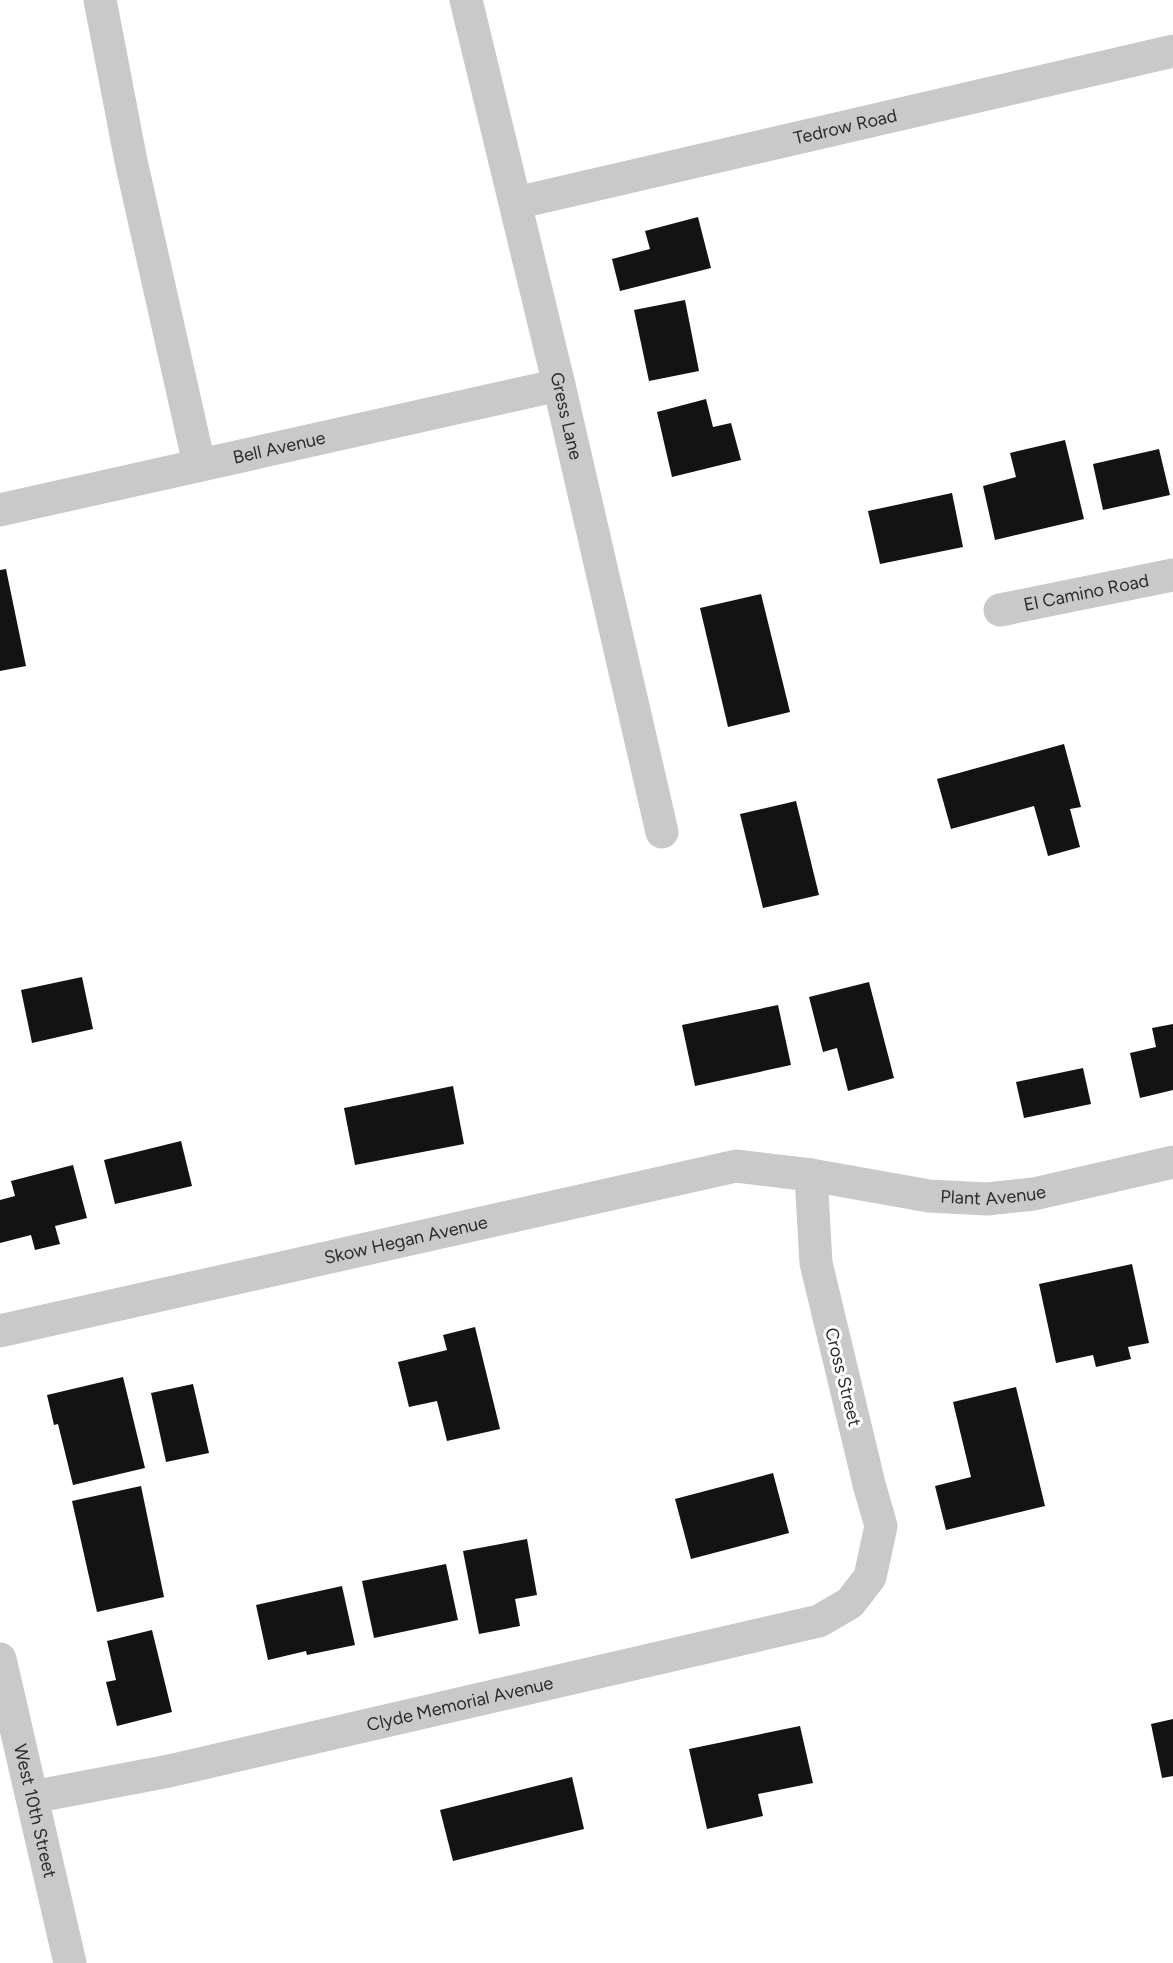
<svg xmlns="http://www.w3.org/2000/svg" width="1173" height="1963" viewBox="0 0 1173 1963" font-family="Figtree,sans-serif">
<rect width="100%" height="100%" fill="#fff"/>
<!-- building -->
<g fill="#131313">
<polygon points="698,217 711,268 620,291 612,259 650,249 645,231"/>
<polygon points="685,300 699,371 649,381 634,310"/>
<polygon points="706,399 713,427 731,423 741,460 672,477 657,412"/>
<polygon points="1065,440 1084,519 995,540 983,486 1016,477 1010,453"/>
<polygon points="1159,449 1170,495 1103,510 1093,464"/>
<polygon points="952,493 963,547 880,564 868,511"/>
<polygon points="6,569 26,666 0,671 0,570"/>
<polygon points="761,594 790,712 728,727 700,608"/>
<polygon points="1064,744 1081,807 1070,809 1080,847 1048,856 1034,806 951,829 937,779"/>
<polygon points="796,801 819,895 763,908 740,814"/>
<polygon points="82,977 93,1029 32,1043 21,990"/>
<polygon points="869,982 894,1078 848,1091 837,1048 823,1052 809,997"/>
<polygon points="778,1005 791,1065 695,1086 682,1025"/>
<polygon points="1173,1024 1173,1090 1140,1098 1130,1053 1156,1047 1152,1028"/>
<polygon points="1083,1068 1091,1104 1024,1118 1016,1082"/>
<polygon points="453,1086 464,1144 355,1165 344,1108"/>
<polygon points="181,1141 192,1186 115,1204 104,1160"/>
<polygon points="73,1165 87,1218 55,1226 60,1244 35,1250 31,1235 0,1243 0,1200 15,1196 11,1181"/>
<polygon points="1132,1264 1149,1343 1128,1347 1131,1359 1096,1367 1093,1355 1056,1363 1039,1284"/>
<polygon points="475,1327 500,1429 447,1441 437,1401 409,1407 398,1362 447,1350 443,1335"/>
<polygon points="123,1377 145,1468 73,1485 58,1424 54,1425 47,1395"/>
<polygon points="193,1384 209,1453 166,1462 151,1393"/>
<polygon points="1016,1387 1045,1506 946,1530 935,1486 971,1477 953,1402"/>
<polygon points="773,1473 789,1533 691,1559 675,1499"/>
<polygon points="141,1486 164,1597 97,1612 72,1501"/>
<polygon points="527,1539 537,1595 515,1599 520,1626 479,1634 463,1551"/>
<polygon points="446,1564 458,1620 374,1638 362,1581"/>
<polygon points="342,1586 355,1645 307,1655 306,1651 268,1660 256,1605"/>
<polygon points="152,1630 172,1712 117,1726 106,1682 116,1680 107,1641"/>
<polygon points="1173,1719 1173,1776 1162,1778 1151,1724"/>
<polygon points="800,1726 813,1783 758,1794 763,1816 707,1829 689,1749"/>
<polygon points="572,1777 584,1829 453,1861 440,1810"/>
</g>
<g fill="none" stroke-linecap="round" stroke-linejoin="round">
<!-- minor -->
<g stroke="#c9c9c9" stroke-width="33">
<polyline points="100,0 131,161 199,464"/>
<path id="s1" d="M 466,0 L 559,385 L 662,832"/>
<path id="s2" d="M 516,203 L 1173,51"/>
<path id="s3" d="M 0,510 L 559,385"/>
<path id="s4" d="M 1000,610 L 1173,575"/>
<path id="s5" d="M 0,1331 L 736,1166 L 811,1175 L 929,1196 L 987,1199 L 1034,1194 L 1173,1162"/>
<path id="s6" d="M 0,1659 L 70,1963"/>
<path id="s7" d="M 32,1797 L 169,1771 L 819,1621 L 850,1603 L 870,1577 L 881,1526 L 869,1484 L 816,1263 L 811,1175"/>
</g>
</g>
<g text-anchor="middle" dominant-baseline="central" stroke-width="6" stroke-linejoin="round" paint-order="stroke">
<!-- street labels -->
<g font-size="18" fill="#2c2c2c" stroke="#fff">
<text stroke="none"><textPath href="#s2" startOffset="338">Tedrow Road</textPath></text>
<text stroke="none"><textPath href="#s1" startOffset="428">Gress Lane</textPath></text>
<text stroke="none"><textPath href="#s3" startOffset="286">Bell Avenue</textPath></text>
<text stroke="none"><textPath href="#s4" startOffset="88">El Camino Road</textPath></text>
<text stroke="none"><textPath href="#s5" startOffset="1014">Plant Avenue</textPath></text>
<text stroke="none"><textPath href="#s5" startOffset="416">Skow Hegan Avenue</textPath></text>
<text transform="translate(843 1377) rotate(76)">Cross Street</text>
<text stroke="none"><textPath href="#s7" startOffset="438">Clyde Memorial Avenue</textPath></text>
<text stroke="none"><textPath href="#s6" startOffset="156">West 10th Street</textPath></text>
</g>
</g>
</svg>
